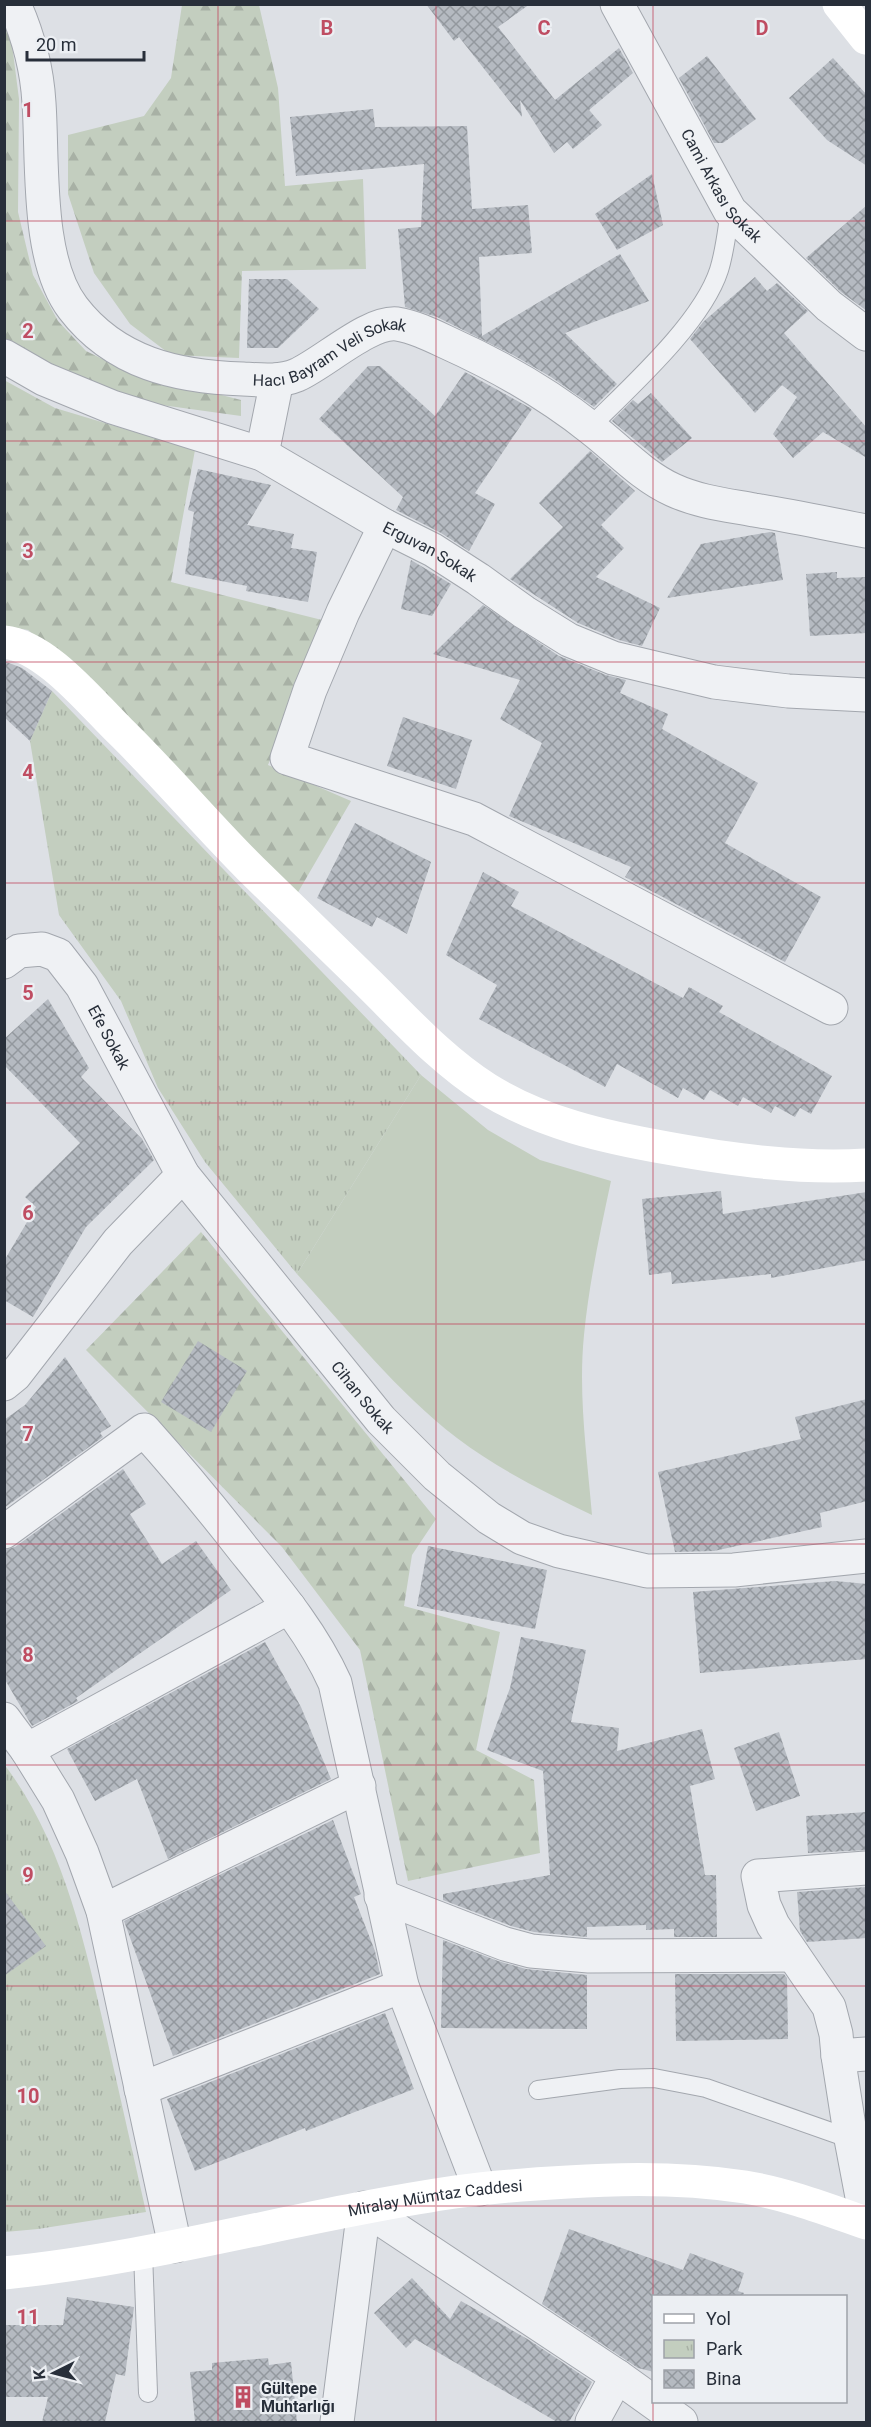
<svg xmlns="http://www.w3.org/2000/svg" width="871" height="2427" viewBox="0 0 871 2427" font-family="Roboto,sans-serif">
<defs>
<pattern id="forest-firs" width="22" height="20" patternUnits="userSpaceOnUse" patternTransform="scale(1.5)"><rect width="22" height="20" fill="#c3cebf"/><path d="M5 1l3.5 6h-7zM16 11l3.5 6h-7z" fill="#a8b1a5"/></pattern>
<pattern id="park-tufts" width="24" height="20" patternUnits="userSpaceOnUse" patternTransform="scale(1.5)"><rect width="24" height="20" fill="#c3cebf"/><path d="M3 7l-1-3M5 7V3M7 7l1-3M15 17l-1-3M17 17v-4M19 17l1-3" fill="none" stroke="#a8b1a5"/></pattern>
<pattern id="building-cross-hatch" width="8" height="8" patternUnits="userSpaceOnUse" patternTransform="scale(1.5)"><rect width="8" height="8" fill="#b5bac1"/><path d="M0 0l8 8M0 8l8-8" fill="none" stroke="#93989e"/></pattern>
</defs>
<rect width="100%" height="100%" fill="#dde0e5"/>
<!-- grass -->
<path fill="#c3cebf" d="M 421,1075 L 488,1130 L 540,1160 L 611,1181 C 600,1232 589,1284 584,1335 C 578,1394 587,1456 592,1515 C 545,1492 499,1470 457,1438 C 397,1392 348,1330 297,1274 Z"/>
<!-- forest -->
<g fill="url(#forest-firs)">
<polygon points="182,5 259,5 278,88 285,186 363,179 366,269 242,271 239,358 171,355 130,324 94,273 68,194 68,135 144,116 171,78"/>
<polygon points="4,20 10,29 19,99 18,212 33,275 58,321 86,351 127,371 241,400 241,416 118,399 5,342"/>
<polygon points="4,380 55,408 195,450 171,582 326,621 268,765 351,801 297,894 60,656 28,630 5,626"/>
<polygon points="201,1232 436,1519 412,1555 404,1606 500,1632 476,1750 534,1780 540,1853 408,1881 360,1650 282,1547 86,1350"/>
</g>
<!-- park -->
<g fill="url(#park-tufts)">
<polygon points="52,691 421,1075 297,1274 205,1162 158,1088 121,1001 59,915 30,741"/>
<path d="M 4,1764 C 64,1843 85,1945 107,2039 C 120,2096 133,2154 146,2212 L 38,2229 L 5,2232 Z"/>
</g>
<!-- building -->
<g fill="url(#building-cross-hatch)">
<polygon points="426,4 530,4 498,27 555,100 619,48 633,73 589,110 602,125 573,149 567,142 554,153 520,100 522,117 459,37 454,41"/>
<polygon points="707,56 756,119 723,143 714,143 679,78"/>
<polygon points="833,58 867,95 867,166 827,140 789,98"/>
<polygon points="373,109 375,127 467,126 472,209 528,205 532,253 479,257 482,336 620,254 649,301 565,333 617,384 594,407 551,377 513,355 437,317 405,307 398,229 421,227 424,164 296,176 290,117"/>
<polygon points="652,174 663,225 617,250 595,214"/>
<polygon points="867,205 867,311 841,292 806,258"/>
<polygon points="755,277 767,291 777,283 808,311 784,333 867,428 867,458 823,432 793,458 773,434 797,397 782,385 755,413 690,339 703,322"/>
<polygon points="249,279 287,279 319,309 278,348 247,348"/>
<polygon points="368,366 380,366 435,416 465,372 532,409 475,493 495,504 469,551 441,533 396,510 403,497 319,419"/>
<polygon points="651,393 692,438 662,462 612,421 633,400 638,404"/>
<polygon points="590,451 635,491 601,525 624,548 596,577 660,608 642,646 619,640 578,623 510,579 563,527 539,503"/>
<polygon points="198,469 271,485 247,525 294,534 291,548 317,552 308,602 246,591 247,586 185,574 194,512 188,510"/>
<polygon points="770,532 775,533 783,580 667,598 701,544"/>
<polygon points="411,560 451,584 432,616 401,609"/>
<polygon points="837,572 837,578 867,577 867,633 810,636 806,574"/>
<polygon points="483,605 559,656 606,675 626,680 620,693 668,714 662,729 758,783 725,843 821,897 785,962 625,877 631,867 509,816 542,743 500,719 520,680 433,654"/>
<polygon points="4,661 22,668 52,691 30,741 4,717"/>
<polygon points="403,717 472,740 456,789 387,766"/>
<polygon points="355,823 431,862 407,934 377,917 372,927 317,898"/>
<polygon points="483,872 519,892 511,906 683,998 689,987 723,1006 719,1012 832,1076 811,1114 800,1108 795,1117 775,1106 771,1113 743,1097 738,1106 710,1090 704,1100 683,1088 678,1098 617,1064 605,1087 479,1019 497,985 446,955"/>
<polygon points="48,999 89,1068 81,1077 142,1139 154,1160 86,1227 33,1317 4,1300 4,1261 36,1207 25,1197 80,1143 4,1065 4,1039"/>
<polygon points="721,1191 723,1214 867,1192 867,1260 771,1278 771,1274 672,1284 671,1272 649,1275 642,1199"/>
<polygon points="198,1341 247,1371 211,1432 161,1402"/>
<polygon points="65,1357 111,1426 100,1433 103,1437 4,1508 4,1420 25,1405"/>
<polygon points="867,1399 867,1501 820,1513 822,1527 714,1551 675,1552 658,1472 801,1439 795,1417"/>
<polygon points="123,1469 146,1504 130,1514 162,1564 196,1541 231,1590 76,1698 78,1701 32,1726 4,1678 4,1550 15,1547"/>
<polygon points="428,1546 547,1570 535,1629 417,1606"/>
<polygon points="835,1581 867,1584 867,1659 700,1673 693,1592"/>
<polygon points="521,1637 586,1650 571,1722 619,1728 617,1751 702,1729 715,1779 690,1786 705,1875 716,1875 717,1937 674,1937 674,1929 646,1930 646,1925 587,1927 587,1937 534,1932 511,1926 443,1900 443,1894 550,1875 543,1771 487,1750 510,1688"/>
<polygon points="265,1642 301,1707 331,1779 168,1859 137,1779 95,1801 67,1749"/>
<polygon points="779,1732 800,1796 756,1811 734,1748"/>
<polygon points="867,1812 867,1850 808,1853 806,1816"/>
<polygon points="333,1820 361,1894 354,1897 375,1951 380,1974 173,2056 124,1921"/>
<polygon points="867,1887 867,1938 807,1942 800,1931 797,1892"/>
<polygon points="4,1890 46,1946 4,1976"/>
<polygon points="443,1940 498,1961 526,1969 587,1975 587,2029 441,2028"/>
<polygon points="675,1974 784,1974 787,1978 788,2039 676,2041"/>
<polygon points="385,2013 414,2089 306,2131 305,2128 195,2171 167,2099"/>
<polygon points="569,2229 683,2270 690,2253 744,2273 738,2291 744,2293 743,2296 654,2296 654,2372 638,2368 542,2304"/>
<polygon points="412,2278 450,2319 461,2301 529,2340 592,2382 569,2422 557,2422 415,2339 406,2348 374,2313"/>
<polygon points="67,2297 134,2307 125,2376 116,2374 105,2422 42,2422 48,2397 4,2397 4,2325 63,2325"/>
<polygon points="268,2358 269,2365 291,2362 297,2422 195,2422 190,2372 212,2370 212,2363"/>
</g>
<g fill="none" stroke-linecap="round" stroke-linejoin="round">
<!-- service casing -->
<g stroke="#a3a7ae" stroke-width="20">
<g id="service">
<path d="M 590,427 C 630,387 702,323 719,270 C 725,251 727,230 730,211"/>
<polyline points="538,2090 620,2079 654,2078 706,2088 851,2139"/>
<polyline points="143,2252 148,2393"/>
</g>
</g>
<!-- minor casing -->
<g stroke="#a3a7ae" stroke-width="35">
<g id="minor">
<path id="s1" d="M 14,4 C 28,35 37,69 39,103 C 43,161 36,260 73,308 C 115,363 177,377 243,379 C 261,380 280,382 297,375 C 324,363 369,321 397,324 C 415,327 431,335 448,343 C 499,366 548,394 592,429 C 618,449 642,476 673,490 C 699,502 727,505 754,510 C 792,516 829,524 866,531"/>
<path id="s2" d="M 617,4 L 730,211 L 829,306 L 866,334"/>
<path id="s3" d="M 4,356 L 44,379 L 112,407 L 262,454 L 385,526 L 433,550 L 478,579 L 524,612 L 569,640 L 613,658 L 714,682 L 788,691 L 866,695"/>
<polyline points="262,454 277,380"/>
<polyline points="385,526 343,612 310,690 287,758 474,819 831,1008"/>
<path id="s4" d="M 4,962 L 19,951 L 42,949 L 58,955 L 82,986 L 183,1175 L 381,1420 L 437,1476 L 489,1518 L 522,1538 L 559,1551 L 647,1571 L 734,1570 L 866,1556"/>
<polyline points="4,1384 15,1375 118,1242 183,1175"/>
<path d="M 4,1532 L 144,1430 C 179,1469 212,1509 244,1550 C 278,1592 313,1634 335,1683 L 402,1986 L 480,2189"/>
<polyline points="4,1719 27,1750 58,1800 82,1853 103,1911 175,2246"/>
<polyline points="27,1750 289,1607"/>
<polyline points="381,1896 505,1944 531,1951 589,1956 793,1955"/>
<polyline points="103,1911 359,1786"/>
<polyline points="866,2054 838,2056 851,2139 866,2218"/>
<polyline points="838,2056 836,2034 829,2007 773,1925 764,1905 758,1876 866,1868"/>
<polyline points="141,2089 402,1986"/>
<polyline points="337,2422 364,2208 617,2376 681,2422"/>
<polyline points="592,2422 617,2376"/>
</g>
</g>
<!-- service -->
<use href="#service" stroke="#eff1f4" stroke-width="18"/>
<!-- minor -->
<use href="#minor" stroke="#eff1f4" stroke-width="33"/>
<!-- secondary -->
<g stroke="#fff" stroke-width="33">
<polyline points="839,4 866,38"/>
<path d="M 4,642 C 46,646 91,703 120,731 C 165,775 206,824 251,869 C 289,906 327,943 365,980 C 404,1018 441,1060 487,1089 C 542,1123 604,1137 667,1148 C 733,1160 799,1169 866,1165"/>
<path id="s5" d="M 4,2273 C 157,2258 304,2214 455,2192 C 493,2187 531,2184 568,2182 C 626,2178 687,2178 745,2187 C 787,2194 826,2209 866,2223"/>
</g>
</g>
<!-- grid -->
<path fill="none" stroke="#bf4d62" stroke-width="1.5" stroke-opacity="0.55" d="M 218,4 L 218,2422M 436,4 L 436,2422M 653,4 L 653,2422M 4,221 L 866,221M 4,441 L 866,441M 4,662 L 866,662M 4,883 L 866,883M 4,1103 L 866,1103M 4,1324 L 866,1324M 4,1544 L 866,1544M 4,1765 L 866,1765M 4,1986 L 866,1986M 4,2206 L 866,2206"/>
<!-- icons -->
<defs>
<g id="building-bare" transform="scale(1.8)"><path d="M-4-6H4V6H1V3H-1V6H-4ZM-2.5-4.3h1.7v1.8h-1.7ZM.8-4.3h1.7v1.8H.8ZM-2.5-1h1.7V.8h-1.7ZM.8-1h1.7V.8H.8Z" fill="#bf4d62" stroke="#eceff3" stroke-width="2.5" paint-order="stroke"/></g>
</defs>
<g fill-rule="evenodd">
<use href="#building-bare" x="243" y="2397"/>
</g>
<g text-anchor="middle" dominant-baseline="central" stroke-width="4.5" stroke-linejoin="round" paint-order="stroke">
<!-- street labels -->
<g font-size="16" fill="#282f3a" stroke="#eceff3">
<text stroke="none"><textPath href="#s2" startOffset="210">Cami Arkası Sokak</textPath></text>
<text stroke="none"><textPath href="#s1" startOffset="598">Hacı Bayram Veli Sokak</textPath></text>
<text stroke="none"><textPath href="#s3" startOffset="471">Erguvan Sokak</textPath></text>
<text stroke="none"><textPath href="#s4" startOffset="156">Efe Sokak</textPath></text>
<text stroke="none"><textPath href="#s4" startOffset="598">Cihan Sokak</textPath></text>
<text stroke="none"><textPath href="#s5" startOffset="438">Miralay Mümtaz Caddesi</textPath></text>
</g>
<!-- poi labels -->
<g font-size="16" font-weight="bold" fill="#282f3a" stroke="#eceff3" text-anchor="start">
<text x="261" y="2388">Gültepe<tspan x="261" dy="18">Muhtarlığı</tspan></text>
</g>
</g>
<g font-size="20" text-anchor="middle" font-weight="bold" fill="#bf4d62" stroke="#eceff3" stroke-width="4.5" stroke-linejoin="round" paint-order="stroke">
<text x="327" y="35">B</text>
<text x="544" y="35">C</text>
<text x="762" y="35">D</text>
<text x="28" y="117">1</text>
<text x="28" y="338">2</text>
<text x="28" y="558">3</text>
<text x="28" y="779">4</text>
<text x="28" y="1000">5</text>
<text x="28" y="1220">6</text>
<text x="28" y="1441">7</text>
<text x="28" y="1662">8</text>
<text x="28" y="1882">9</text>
<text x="28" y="2103">10</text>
<text x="28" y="2324">11</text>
</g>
<!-- border -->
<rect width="871" height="2427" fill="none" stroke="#282f3a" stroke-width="12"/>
<!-- legend -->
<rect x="652" y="2295" width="195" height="108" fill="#eceff3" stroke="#9ea2a9" stroke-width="1.5"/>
<rect x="664" y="2314" width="30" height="9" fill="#ffffff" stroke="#9ea2a9" stroke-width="1.5"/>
<text x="706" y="2325" font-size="18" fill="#282f3a">Yol</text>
<rect x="664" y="2340" width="30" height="18" fill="url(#park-tufts)" stroke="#9ea2a9" stroke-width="1.5"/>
<text x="706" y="2355" font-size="18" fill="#282f3a">Park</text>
<rect x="664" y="2370" width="30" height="18" fill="url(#building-cross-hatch)" stroke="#9ea2a9" stroke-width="1.5"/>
<text x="706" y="2385" font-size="18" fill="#282f3a">Bina</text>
<!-- north arrow -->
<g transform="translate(54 2373) rotate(264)" stroke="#eceff3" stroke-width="4.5" paint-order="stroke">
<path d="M0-4.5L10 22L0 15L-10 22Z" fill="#282f3a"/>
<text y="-9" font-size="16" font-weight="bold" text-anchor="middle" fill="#282f3a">K</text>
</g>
<!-- scale -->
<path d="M27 51v9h117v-9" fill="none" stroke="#282f3a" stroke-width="3"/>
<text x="36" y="51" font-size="18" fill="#282f3a" stroke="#eceff3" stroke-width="4.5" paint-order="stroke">20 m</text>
</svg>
